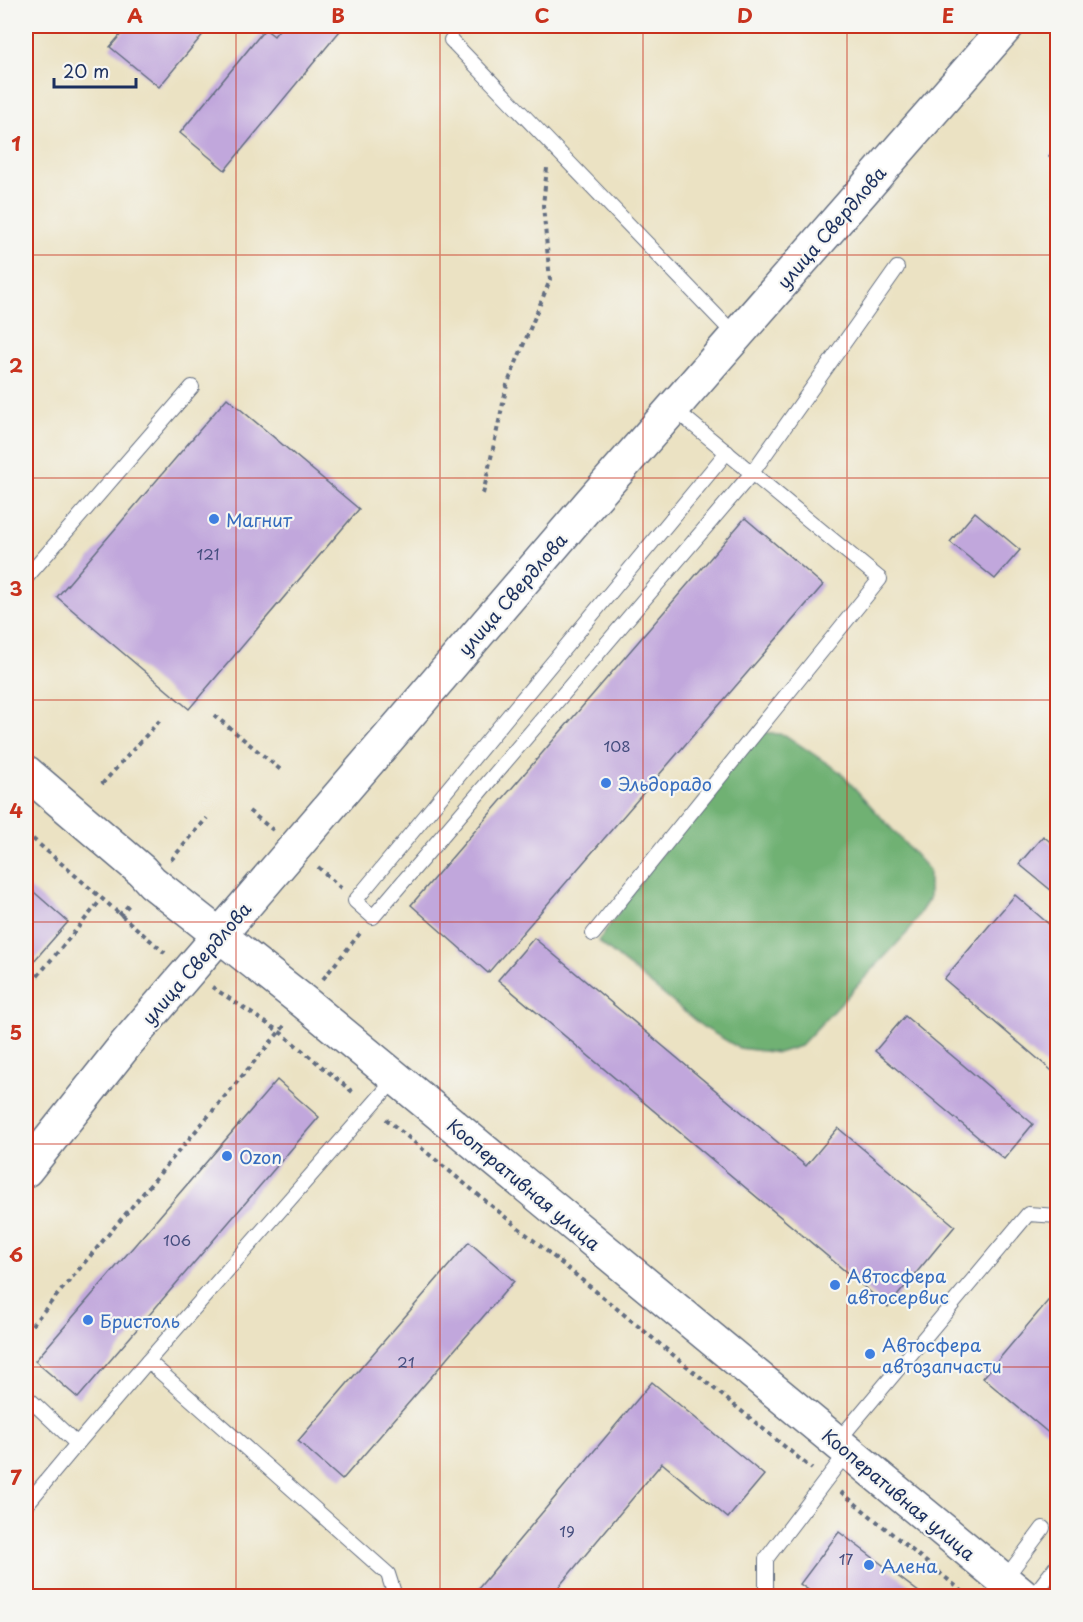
<svg xmlns="http://www.w3.org/2000/svg" width="1083" height="1622" viewBox="0 0 1083 1622" font-family="'Playpen Sans',sans-serif">
<rect width="100%" height="100%" fill="#f6f6f2"/>
<filter id="ink" filterUnits="userSpaceOnUse"><feTurbulence type="fractalNoise" baseFrequency=".0167" numOctaves="2"/><feDisplacementMap in="SourceGraphic" scale="12" xChannelSelector="R" yChannelSelector="G"/><feConvolveMatrix kernelMatrix="1 2 1 2 8 2 1 2 1" color-interpolation-filters="sRGB"/></filter>
<filter id="wash" filterUnits="userSpaceOnUse"><feTurbulence type="fractalNoise" baseFrequency=".008" numOctaves="4" result="noise"/><feDisplacementMap in="SourceGraphic" scale="24" xChannelSelector="R" yChannelSelector="G"/><feGaussianBlur stdDeviation="1.35" result="paint"/><feColorMatrix in="noise" values="0 0 0 0 0 0 0 0 0 0 0 0 0 0 0 0 0 1.4 0 .05"/><feComposite in="paint" operator="in"/></filter>
<g filter="url(#wash)">
<rect width="100%" height="100%" fill="#ebe2c3"/>
<!-- forest -->
<polygon fill="#70b173" stroke="#467068" stroke-width="1.5" points="762,732 785,735 840,772 929,870 929,899 907,933 800,1046 778,1053 739,1048 703,1027 598,941 725,766"/>
<g id="blocks">
<!-- building -->
<g fill="#c1a7dc">
<polygon points="128,26 210,26 159,87 110,47"/>
<polygon points="282,26 344,26 225,170 180,133 265,29 274,36"/>
<polygon points="1058,146 1058,163 1049,156"/>
<polygon points="227,398 359,509 189,709 57,597"/>
<polygon points="975,512 1020,550 995,579 950,542"/>
<polygon points="745,518 823,585 488,973 411,905"/>
<polygon points="1043,836 1058,848 1058,896 1019,864"/>
<polygon points="26,885 68,922 26,970"/>
<polygon points="1015,895 1058,932 1058,1076 944,979"/>
<polygon points="534,938 806,1166 838,1128 955,1226 888,1307 498,980"/>
<polygon points="905,1016 1033,1124 1004,1159 875,1051"/>
<polygon points="277,1080 319,1117 78,1398 35,1361"/>
<polygon points="469,1242 514,1281 342,1480 298,1441"/>
<polygon points="1058,1289 1058,1441 983,1378"/>
<polygon points="652,1382 764,1475 728,1518 662,1463 551,1596 472,1596"/>
<polygon points="839,1532 924,1596 817,1596 800,1584"/>
</g>
</g>
</g>
<g filter="url(#ink)">
<use href="#blocks" fill-opacity="0" stroke="#646e81" stroke-width="1.5"/>
<g fill="none" stroke-linecap="round" stroke-linejoin="round">
<!-- lane casing -->
<g stroke="#646e81" stroke-width="16">
<g id="lane">
<polyline points="451,40 736,336"/>
<polyline points="727,452 355,901 373,917 752,473 897,268"/>
<polyline points="26,578 192,387"/>
<polyline points="593,934 880,579 673,408"/>
<polyline points="148,1361 396,1078"/>
<polyline points="26,1396 77,1444 148,1361 388,1574 395,1596"/>
<polyline points="837,1442 1028,1214 1058,1216"/>
<polyline points="26,1505 77,1444"/>
<polyline points="1004,1580 1043,1528"/>
<polyline points="772,1596 766,1592 766,1559 848,1451"/>
<polyline points="1033,1596 1058,1564"/>
</g>
</g>
<!-- secondary casing -->
<g stroke="#646e81" stroke-width="36">
<g id="secondary">
<polyline points="26,772 142,871 152,882 304,1002 1023,1596"/>
<polyline points="26,1170 126,1044 188,972 590,503 1007,26"/>
</g>
</g>
<!-- path -->
<g stroke="#646e81" stroke-width="4" stroke-dasharray="4.5 4.5" stroke-linecap="butt">
<polyline points="483,494 507,385 550,280 543,205 547,168"/>
<polyline points="214,715 282,771"/>
<polyline points="102,784 162,718"/>
<polyline points="249,811 273,830"/>
<polyline points="26,833 165,953"/>
<polyline points="171,860 207,818"/>
<polyline points="318,867 341,888"/>
<polyline points="119,915 131,903"/>
<polyline points="323,979 362,931"/>
<polyline points="212,987 280,1032 355,1094"/>
<polyline points="26,990 101,900"/>
<polyline points="386,1119 812,1469"/>
<polyline points="26,1332 286,1024"/>
<polyline points="841,1492 968,1596"/>
</g>
<!-- lane -->
<use href="#lane" stroke="#fff" stroke-width="14"/>
<!-- secondary -->
<use href="#secondary" stroke="#fff" stroke-width="33"/>
</g>
</g>
<!-- grid -->
<path fill="none" stroke="#c8321e" stroke-width="1.5" stroke-opacity="0.55" d="M 236,26 L 236,1596M 440,26 L 440,1596M 643,26 L 643,1596M 847,26 L 847,1596M 26,255 L 1058,255M 26,478 L 1058,478M 26,700 L 1058,700M 26,922 L 1058,922M 26,1144 L 1058,1144M 26,1367 L 1058,1367"/>
<!-- markers -->
<g fill="#3f7fe0" stroke="#f6f6f2" stroke-width="2">
<circle cx="214" cy="519" r="6"/>
<circle cx="606" cy="783" r="6"/>
<circle cx="227" cy="1156" r="6"/>
<circle cx="835" cy="1285" r="6"/>
<circle cx="88" cy="1320" r="6"/>
<circle cx="870" cy="1354" r="6"/>
<circle cx="869" cy="1565" r="6"/>
</g>
<g text-anchor="middle" dominant-baseline="central" stroke-width="4.5" stroke-linejoin="round" paint-order="stroke">
<!-- number labels -->
<g font-size="15" fill="#444d7e">
<text x="208" y="553">121</text>
<text x="617" y="745">108</text>
<text x="177" y="1239">106</text>
<text x="406" y="1361">21</text>
<text x="567" y="1530">19</text>
<text x="846" y="1558">17</text>
</g>
<!-- street labels -->
<g font-size="18" fill="#1b2f5e" stroke="#f6f6f2">
<text transform="translate(831 227) rotate(-49)">улица Свердлова</text>
<text transform="translate(512 594) rotate(-49)">улица Свердлова</text>
<text transform="translate(196 963) rotate(-49)">улица Свердлова</text>
<text transform="translate(524 1184) rotate(40)">Кооперативная улица</text>
<text transform="translate(899 1494) rotate(40)">Кооперативная улица</text>
</g>
<!-- shop labels -->
<g font-size="18" fill="#366cbe" stroke="#f6f6f2" text-anchor="start">
<text x="226" y="519">Магнит</text>
<text x="618" y="783">Эльдорадо</text>
<text x="239" y="1156">Ozon</text>
<text x="847" y="1275">Автосфера<tspan x="847" dy="21">автосервис</tspan></text>
<text x="100" y="1320">Бристоль</text>
<text x="882" y="1344">Автосфера<tspan x="882" dy="21">автозапчасти</tspan></text>
<text x="881" y="1565">Алена</text>
</g>
</g>
<!-- margin -->
<rect width="1083" height="1622" fill="none" stroke="#f6f6f2" stroke-width="66"/>
<!-- scale -->
<path d="M54 78v9h82v-9" fill="none" stroke="#1b2f5e" stroke-width="3"/>
<text x="63" y="78" font-size="18" fill="#1b2f5e" stroke="#f6f6f2" stroke-width="4.5" paint-order="stroke">20 m</text>
<rect x="33" y="33" width="1017" height="1556" fill="none" stroke="#c8321e" stroke-width="2"/>
<g font-size="20" text-anchor="middle" font-weight="bold" fill="#c8321e">
<text x="135" y="23">A</text>
<text x="338" y="23">B</text>
<text x="542" y="23">C</text>
<text x="745" y="23">D</text>
<text x="948" y="23">E</text>
<text x="16" y="151">1</text>
<text x="16" y="373">2</text>
<text x="16" y="596">3</text>
<text x="16" y="818">4</text>
<text x="16" y="1040">5</text>
<text x="16" y="1262">6</text>
<text x="16" y="1485">7</text>
</g>
</svg>
